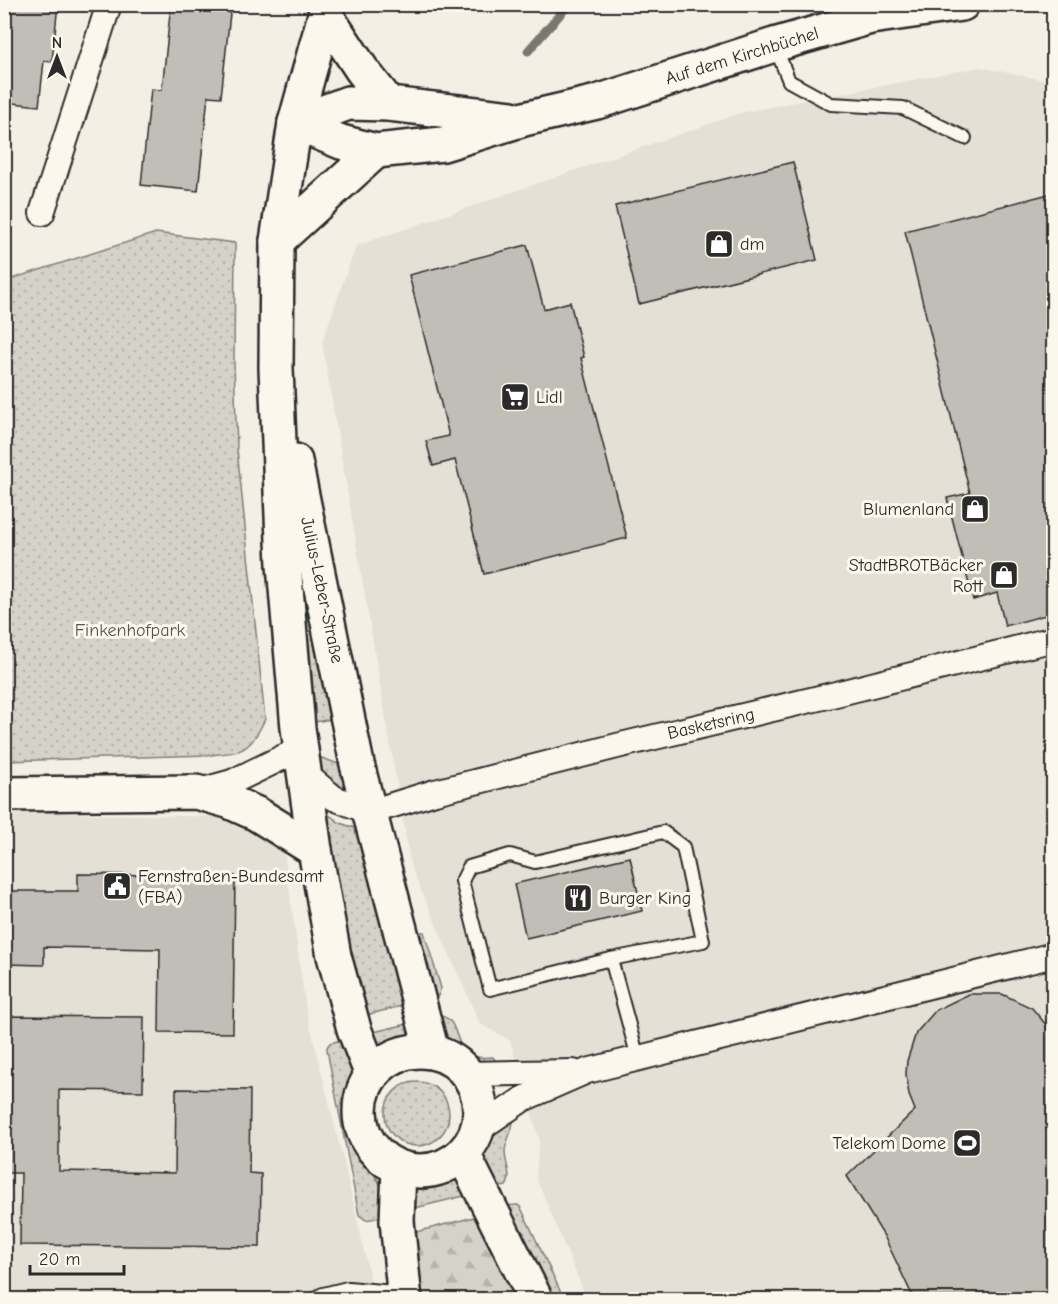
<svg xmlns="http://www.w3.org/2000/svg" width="1058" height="1304" viewBox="0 0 1058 1304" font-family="'Comic Neue',sans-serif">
<defs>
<pattern id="grass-dots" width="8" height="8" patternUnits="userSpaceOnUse" patternTransform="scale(1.5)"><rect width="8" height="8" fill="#d5d2c9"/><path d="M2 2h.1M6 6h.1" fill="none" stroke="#b7b4ad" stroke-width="1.8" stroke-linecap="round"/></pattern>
<pattern id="forest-firs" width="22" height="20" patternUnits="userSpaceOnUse" patternTransform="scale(1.5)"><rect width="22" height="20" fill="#d5d2c9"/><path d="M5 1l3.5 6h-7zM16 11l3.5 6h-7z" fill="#b7b4ad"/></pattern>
</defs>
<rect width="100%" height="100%" fill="#f3efe4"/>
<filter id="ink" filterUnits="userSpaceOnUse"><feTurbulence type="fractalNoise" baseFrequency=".0167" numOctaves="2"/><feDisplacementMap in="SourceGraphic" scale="12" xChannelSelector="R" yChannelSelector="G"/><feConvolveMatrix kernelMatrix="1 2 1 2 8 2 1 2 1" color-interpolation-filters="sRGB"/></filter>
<g filter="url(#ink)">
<!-- built -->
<g fill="#e4e0d6">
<polygon points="980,67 1053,82 1053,1299 587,1299 536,1178 539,1139 510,1040 480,1024 411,867 322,342 356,246 744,112"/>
<polygon points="5,812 229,817 275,839 285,857 306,1010 345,1167 375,1299 5,1300"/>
</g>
<!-- grass -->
<g fill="url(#grass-dots)" stroke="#807e7a" stroke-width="1.5">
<path d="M 156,233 L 235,243 L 234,364 L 237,449 L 265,719 C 249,752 244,752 209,755 L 5,761 L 5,281 Z"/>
<polygon points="293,529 332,719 309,723"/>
<polygon points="322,758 341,765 348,793 321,779 318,760"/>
<polygon points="328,814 340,823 355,828 360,832 409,1004 359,1017 325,816"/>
<polygon points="421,932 424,932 441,988 438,996 427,999"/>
<path d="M 438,1016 C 463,1016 449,1052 478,1057 C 483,1058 489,1057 493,1057 L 498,1064 L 475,1066 L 455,1055 L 442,1040 Z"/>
<polygon points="412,1023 413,1042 393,1047 381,1052 365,1034"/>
<path d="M 346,1039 C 348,1047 351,1057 352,1066 C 352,1088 342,1107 346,1130 C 351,1155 379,1171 383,1193 C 384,1200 382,1210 382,1217 L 366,1220 L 359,1215 L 327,1050 L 327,1047 L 330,1043 Z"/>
<circle cx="417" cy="1114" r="32"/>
<path d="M 513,1118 C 514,1131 505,1140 505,1152 C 505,1164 513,1176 506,1186 L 490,1189 C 478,1151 477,1141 513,1118 Z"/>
<polygon points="450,1177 459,1183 468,1195 407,1210 414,1186 435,1184"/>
<polygon points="518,1205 521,1208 564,1299 551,1299 501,1206"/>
</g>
<!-- forest -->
<polygon fill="url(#forest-firs)" stroke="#807e7a" stroke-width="1.5" points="478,1216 519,1299 420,1299 412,1233"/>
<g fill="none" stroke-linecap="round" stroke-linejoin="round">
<!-- stream -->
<polyline stroke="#787772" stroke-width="9" points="528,51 569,4"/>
</g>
<!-- building -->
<g fill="#c0beb6" stroke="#2b2b2b" stroke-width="1.5">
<polygon points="7,4 58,4 52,62 44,61 39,106 4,102 4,10 7,10"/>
<polygon points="171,4 231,4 221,97 208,96 198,191 141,185 151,89 162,90"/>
<polygon points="793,162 817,260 639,304 615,206"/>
<polygon points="1053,193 1053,613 1005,626 997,593 973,600 947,498 970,493 905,231"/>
<polygon points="527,245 544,309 570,302 584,357 581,358 627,538 484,574 455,460 433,466 426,441 449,436 409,275"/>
<polygon points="630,857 642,911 526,938 514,884"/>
<polygon points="78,874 235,876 233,1033 159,1032 160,949 44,947 44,965 4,964 4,891 78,891"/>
<polygon points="969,994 1002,994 1032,1008 1053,1033 1053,1299 914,1299 884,1236 847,1176 915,1110 909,1095 906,1074 907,1061 916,1033 936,1010"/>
<polygon points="4,1016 144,1017 143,1091 59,1090 59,1171 175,1173 176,1089 250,1090 249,1173 261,1174 260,1247 20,1245 21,1173 4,1173"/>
</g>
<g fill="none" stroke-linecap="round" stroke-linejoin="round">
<!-- lane casing -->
<g stroke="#2b2b2b" stroke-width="16">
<g id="lane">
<polyline points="775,46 789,81 831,104 903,108 965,138"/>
<polygon points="663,832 683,847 703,941 611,959 490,989 462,881 469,867 510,855 535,862"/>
<polyline points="611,959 638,1058"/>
</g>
</g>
<!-- street casing -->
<g stroke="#2b2b2b" stroke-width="28">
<g id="street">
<polyline points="42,213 109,4"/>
<polyline points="305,774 334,798 370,812 435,792 621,745 836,694 1054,639"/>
<polyline points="196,792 232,782 300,749"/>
<polyline points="466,1074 573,1072"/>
<polyline points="476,1131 523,1099 587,1071 1054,955"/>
<polyline points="324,1300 348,1294 404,1299"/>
</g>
</g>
<!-- secondary casing -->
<g stroke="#2b2b2b" stroke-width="38">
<g id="secondary">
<polyline points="328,4 295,123 277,241 276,368 284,565 298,728 315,850 334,956 354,1029 372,1075"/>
<polyline points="325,14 362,70 389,104"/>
<polyline points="295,123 341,142 376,151 443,144 524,119 597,102 774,45 871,17 962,4"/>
<polyline points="295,123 348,103 389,104 511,118"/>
<polyline points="277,241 376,151"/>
<polyline points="295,461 357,764 432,1052"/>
<polyline points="4,794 196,792 228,801 257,814 315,850"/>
<circle cx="420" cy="1111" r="60"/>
<polyline points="463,1154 536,1300"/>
<polyline points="399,1168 397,1221 405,1300"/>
</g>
</g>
<!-- lane -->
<use href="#lane" stroke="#fbf7ec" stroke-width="12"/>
<!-- street -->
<use href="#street" stroke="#fbf7ec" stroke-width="24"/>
<!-- secondary -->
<use href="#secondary" stroke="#fbf7ec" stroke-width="33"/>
</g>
</g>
<!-- icons -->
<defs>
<g id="shop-square" transform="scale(1.5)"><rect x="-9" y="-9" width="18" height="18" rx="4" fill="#2b2b2b" stroke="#fbf7ec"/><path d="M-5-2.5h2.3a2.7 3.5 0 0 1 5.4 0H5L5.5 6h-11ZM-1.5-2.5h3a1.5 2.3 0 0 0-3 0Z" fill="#fff"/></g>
<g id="supermarket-square" transform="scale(1.5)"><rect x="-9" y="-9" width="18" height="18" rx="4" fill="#2b2b2b" stroke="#fbf7ec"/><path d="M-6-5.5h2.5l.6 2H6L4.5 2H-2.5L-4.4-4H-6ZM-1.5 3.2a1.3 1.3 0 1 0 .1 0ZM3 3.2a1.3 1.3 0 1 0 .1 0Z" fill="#fff"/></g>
<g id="civic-square" transform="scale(1.5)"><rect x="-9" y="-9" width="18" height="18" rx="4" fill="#2b2b2b" stroke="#fbf7ec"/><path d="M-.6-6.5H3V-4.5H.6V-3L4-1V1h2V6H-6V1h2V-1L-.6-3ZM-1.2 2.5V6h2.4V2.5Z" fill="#fff"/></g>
<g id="restaurant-square" transform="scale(1.5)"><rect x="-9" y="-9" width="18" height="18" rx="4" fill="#2b2b2b" stroke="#fbf7ec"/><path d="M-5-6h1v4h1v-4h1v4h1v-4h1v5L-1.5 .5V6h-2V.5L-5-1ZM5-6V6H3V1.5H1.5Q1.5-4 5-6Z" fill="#fff"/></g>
<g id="stadium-square" transform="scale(1.5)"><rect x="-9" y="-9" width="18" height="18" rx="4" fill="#2b2b2b" stroke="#fbf7ec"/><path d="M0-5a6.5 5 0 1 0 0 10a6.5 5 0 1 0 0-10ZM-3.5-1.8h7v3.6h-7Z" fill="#fff"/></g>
</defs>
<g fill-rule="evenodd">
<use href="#shop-square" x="719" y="244"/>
<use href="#supermarket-square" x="515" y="397"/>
<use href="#shop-square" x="975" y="509"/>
<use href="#shop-square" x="1004" y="575"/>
<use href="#civic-square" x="117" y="886"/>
<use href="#restaurant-square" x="578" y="898"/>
<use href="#stadium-square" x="967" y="1143"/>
</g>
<g text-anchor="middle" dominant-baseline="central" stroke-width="6" stroke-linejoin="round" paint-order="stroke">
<!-- street labels -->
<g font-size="18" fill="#2b2b2b" stroke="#fbf7ec">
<text transform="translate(742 56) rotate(-17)">Auf dem Kirchbüchel</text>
<text transform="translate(322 590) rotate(78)">Julius-Leber-Straße</text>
<text transform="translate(711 724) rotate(-13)">Basketsring</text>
</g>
<!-- poi labels -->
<g font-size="18" fill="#2b2b2b" stroke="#fbf7ec" text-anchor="start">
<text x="740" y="244">dm</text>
<text x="536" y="397">Lidl</text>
<text x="954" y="509" text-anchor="end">Blumenland</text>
<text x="983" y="565" text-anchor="end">StadtBROTBäcker<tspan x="983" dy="21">Rott</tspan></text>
<text x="138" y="876">Fernstraßen-Bundesamt<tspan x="138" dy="21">(FBA)</tspan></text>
<text x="599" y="898">Burger King</text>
<text x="946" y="1143" text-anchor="end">Telekom Dome</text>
</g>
<!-- park labels -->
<g font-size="18" fill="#565552" stroke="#fbf7ec">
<text x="130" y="630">Finkenhofpark</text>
</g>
</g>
<!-- margin -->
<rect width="1058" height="1304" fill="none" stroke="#fbf7ec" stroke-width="24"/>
<rect x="12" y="12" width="1034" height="1280" fill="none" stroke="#2b2b2b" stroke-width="2" filter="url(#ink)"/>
<!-- north arrow -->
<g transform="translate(57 57)" stroke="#fbf7ec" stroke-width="4.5" paint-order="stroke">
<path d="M0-4.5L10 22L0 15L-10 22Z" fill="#2b2b2b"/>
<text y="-9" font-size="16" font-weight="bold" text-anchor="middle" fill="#2b2b2b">N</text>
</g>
<!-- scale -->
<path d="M30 1265v9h94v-9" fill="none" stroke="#2b2b2b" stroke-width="3"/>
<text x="39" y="1265" font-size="18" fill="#2b2b2b" stroke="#fbf7ec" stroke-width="4.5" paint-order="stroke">20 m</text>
</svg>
